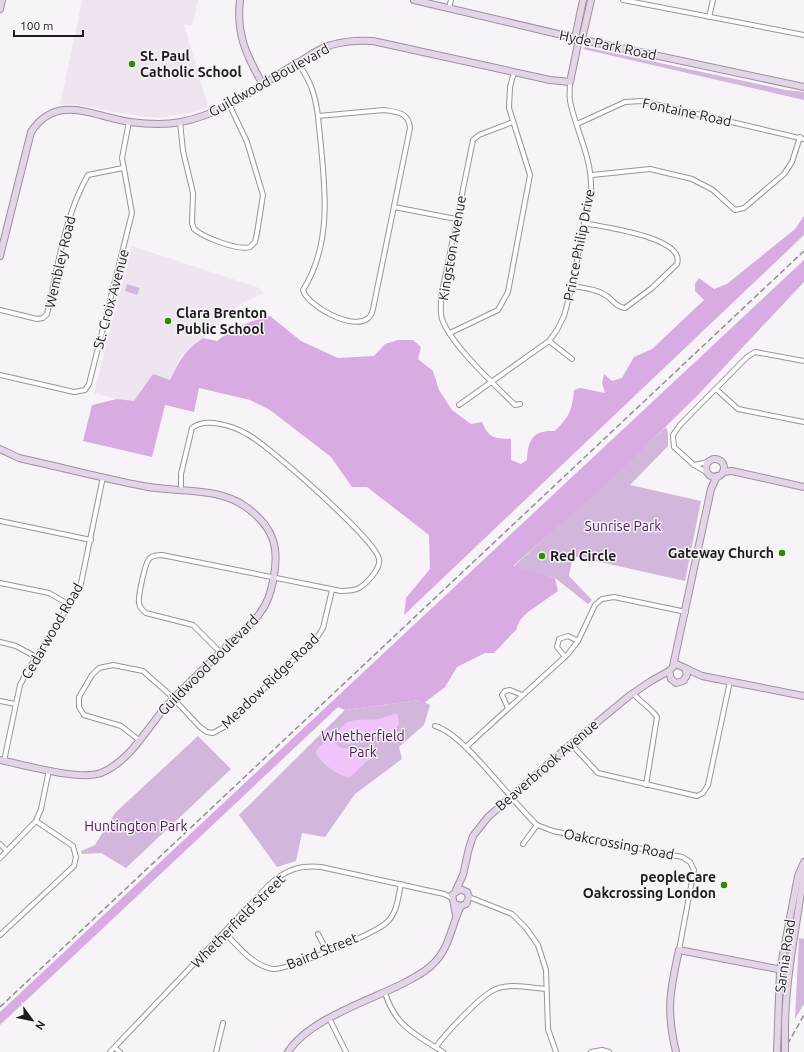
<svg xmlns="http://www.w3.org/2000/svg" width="804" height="1052" viewBox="0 0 804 1052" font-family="Ubuntu,sans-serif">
<rect width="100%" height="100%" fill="#f7f3f8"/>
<!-- built -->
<g fill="#eee5f1">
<polygon points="80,0 198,0 192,26 184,24 208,107 189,113 160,118 137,116 74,104 60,105 82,1"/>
<polygon points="132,246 257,287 264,293 242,303 203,338 190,347 180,358 170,380 153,374 134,401 117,399 94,393"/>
</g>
<!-- green -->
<g fill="#d3b6db">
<polygon points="585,47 786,90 804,92 804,100 583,49"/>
<polygon points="127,284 140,288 137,295 125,291"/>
<polygon points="666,427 668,433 668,446 630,485 701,501 685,581 573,556 569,576 592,600 588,604 555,578 513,567"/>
<polygon points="420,700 430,705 424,725 399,747 402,759 355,794 325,837 302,833 296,861 277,867 239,815 345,710"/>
<polygon points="198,736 231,769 126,868 101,853 82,854 81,851 95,845 115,813"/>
<polygon points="799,938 804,939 804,1004 795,1019"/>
</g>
<!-- forest -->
<g fill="#d8ace2">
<path d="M 804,216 L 804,235 L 404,615 L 406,598 L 430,569 L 429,535 L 367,487 L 352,487 L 331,457 L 270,410 L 250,400 L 199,388 L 194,412 L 165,405 L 152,457 L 83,441 L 92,405 L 117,399 L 134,401 L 153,374 L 170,380 C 180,360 184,351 203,338 L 217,341 C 233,328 250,321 270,316 L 301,341 L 338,358 L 374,356 L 385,344 L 398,340 L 413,340 L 421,347 L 418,359 L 433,371 L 439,390 L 452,410 L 471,424 L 482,422 C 490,439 493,438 511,439 L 511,460 L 521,464 L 527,460 C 528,439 533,430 555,431 C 570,416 572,410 574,390 L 580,388 L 605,393 L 602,383 L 604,374 L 612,381 L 622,378 L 634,357 L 652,349 L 704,300 L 695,291 L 695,284 L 699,278 L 714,289 L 727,284 L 795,229 Z"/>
<polygon points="804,260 804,282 697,396 613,478 513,566 555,578 558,591 528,612 520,620 516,630 494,653 485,653 457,667 445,687 424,703 420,700 345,710 338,707 0,1025 0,1012"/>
</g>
<!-- water -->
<g fill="#f0c4fb">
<path d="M 397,713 L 399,723 L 394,732 L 348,744 L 339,742 L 335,736 C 347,714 358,722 379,719 C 385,717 391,715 397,713 Z"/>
<path d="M 329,738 L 341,748 L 370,750 L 374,755 L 349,778 C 334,773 325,766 316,754 L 317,749 Z"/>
</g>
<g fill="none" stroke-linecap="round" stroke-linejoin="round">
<!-- street casing -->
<g stroke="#989499" stroke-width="6">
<g id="street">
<polyline points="623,0 804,35"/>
<polyline points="449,8 451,0"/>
<polyline points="709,17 713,0"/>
<path d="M 298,63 C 311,82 315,94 318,116"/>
<path d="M 384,110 C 396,112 409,112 410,128 L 373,309 C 372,313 371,317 367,319 C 352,330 307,306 303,290 C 336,238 323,174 318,116 Z"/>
<path d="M 180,122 L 183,151 L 193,193 L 192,223 L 194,229 C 203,237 238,251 250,247 L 255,242 L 257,233 L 263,195 L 247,142 L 229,104"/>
<path d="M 513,122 L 479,135 L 473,140 L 441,297 C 441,304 440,312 442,319 C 451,345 495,385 515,405 L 520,404"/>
<polyline points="577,124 625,102 641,101 804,139"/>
<polyline points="592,175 650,169 692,179 713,190 735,210 744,208 784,174 792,162 800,137"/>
<polyline points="394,207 456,219"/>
<path d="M 572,286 C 584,288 597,289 607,296 C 614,301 616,307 625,308 L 652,288 L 677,264 C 686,237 602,227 584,223"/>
<path d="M 0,310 L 37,319 L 43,318 L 47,314 C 58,267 64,217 88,175 L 123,168"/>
<polyline points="450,333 498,310 508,292 530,175 509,108 510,87 514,72"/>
<polyline points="549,341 572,359"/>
<polyline points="0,375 74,392 85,390 89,384 132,213 122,158 129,122"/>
<polyline points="716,389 738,409 804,422"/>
<path d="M 459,405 L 549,341 L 557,330 L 564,316 L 572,286 L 591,189 C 592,157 576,131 570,101 C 569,95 570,88 570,82"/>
<polyline points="694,465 708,462"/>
<polyline points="708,473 694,465 674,447 673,435 680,425 747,357 755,352 804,361"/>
<path d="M 181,491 L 181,474 L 192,428 C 206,417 233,426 247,434 C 268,445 376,540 379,559 C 381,569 366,584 359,588 C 353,591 347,591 341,591 L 162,555 C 157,555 154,555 150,558 C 145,562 138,596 139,603 C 140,608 143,611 146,613 L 193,625 L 220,652"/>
<polyline points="0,521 91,540"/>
<polyline points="0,583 49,593 70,605"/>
<polyline points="0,642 16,646 36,657"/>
<polyline points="565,657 557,647 559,639 568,636 578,641"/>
<path d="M 633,693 C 640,702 651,708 657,717 L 646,785"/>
<polyline points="0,701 15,704"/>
<polyline points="508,708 502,695 505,691 510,690 522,695"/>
<path d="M 435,726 C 462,732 513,803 537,825 L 553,831 L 682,857 L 690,862 L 694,870 L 679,950"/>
<polyline points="139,740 121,726 84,715 79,707 79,697 92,675 99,668 113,665 143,671 169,694 200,727 207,732 213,733 224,727 318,636 323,628 332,590"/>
<polyline points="571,744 598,773 697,796 703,793 708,785 730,681"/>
<polyline points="466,747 568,654 578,641 595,605 602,599 614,597 686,612"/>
<polyline points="4,761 20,685 28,670 80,588 103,477"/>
<polyline points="0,844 7,851"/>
<polyline points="523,844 537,825"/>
<polyline points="0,858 36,821 41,809 49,770"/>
<polyline points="469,897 512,914 526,928 538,945 546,970 548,1029 556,1052"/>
<path d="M 225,933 C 238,946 253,966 273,969 C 287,970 374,934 386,923 C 397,914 398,898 401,884"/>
<polyline points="318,934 327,951"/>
<polyline points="0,935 74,866 76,857 73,846 36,821"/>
<path d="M 385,993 C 396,1027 415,1034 443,1052"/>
<polyline points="329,1018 346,1052"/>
<path d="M 436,1047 C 445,1034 482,994 496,989 C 510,983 531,988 546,989"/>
<polyline points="115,1048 120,1052"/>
<path d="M 110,1052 L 269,885 C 285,870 299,865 321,867 L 444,894 L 452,898"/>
<polyline points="216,1052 223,1023"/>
<polyline points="591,1052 602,1050 609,1052"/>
</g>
</g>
<!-- secondary casing -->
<g stroke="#989499" stroke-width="8">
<g id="secondary">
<path d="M 240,0 C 236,33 246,55 262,83"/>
<polyline points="414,0 579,39 804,87"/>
<polyline points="0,9 2,0"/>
<polyline points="575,38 583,0"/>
<polyline points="582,39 591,0"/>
<path d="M 0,256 L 31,132 C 57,92 93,117 130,122 C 146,124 165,125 181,122 C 224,114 260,85 297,63 C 308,57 319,48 331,45 C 345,41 359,40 373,41 L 550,80 L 570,82 L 579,39"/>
<path d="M 0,449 L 19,458 C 60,467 101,478 143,486 C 177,493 217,486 246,507 C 274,527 280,548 273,581 C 271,592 267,604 260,613 C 252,625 239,634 229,644 C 210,663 190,681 172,700 C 149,723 133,760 101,773 C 79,781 25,765 0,760"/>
<circle cx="715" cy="468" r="9"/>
<polyline points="723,472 732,471 804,487"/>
<polyline points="673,666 711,489 717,476"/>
<polyline points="685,668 702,676 804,696"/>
<polyline points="456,890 463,875 469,848 473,836 488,817 571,744 629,696 651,681 669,671 676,664 685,668 687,675 683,681 676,683 671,679 669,671"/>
<polyline points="455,904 461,906 466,904 469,897 467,892 460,889 452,895 456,915"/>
<path d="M 785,1031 C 785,977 797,925 804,872"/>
<path d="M 288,1052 C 309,1019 369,1001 404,983 C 415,977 426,972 434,963 C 450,947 451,926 461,906"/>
<path d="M 676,1052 C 666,1011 670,990 679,950 L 788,971"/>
<polyline points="777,1052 780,970 798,876 804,862"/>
</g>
</g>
<!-- street -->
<use href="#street" stroke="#fff" stroke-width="4"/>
<!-- secondary -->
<use href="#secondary" stroke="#e4d4e8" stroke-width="6"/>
<!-- rail -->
<g stroke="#928f92" stroke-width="1.5" stroke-dasharray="6 3" stroke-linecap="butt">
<polyline points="0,1007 804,251"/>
<polyline points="783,1052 804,1015"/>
</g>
<!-- secondary-bridge casing -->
<g stroke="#989499" stroke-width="8" stroke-linecap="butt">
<polyline id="secondary-bridge" points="785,1031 785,1052"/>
</g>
<!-- secondary-bridge -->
<use href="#secondary-bridge" stroke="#e4d4e8" stroke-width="6"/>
</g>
<!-- markers -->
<g fill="#2d8c00" stroke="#f7f3f8" stroke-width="1.5">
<circle cx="132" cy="64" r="4"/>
<circle cx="168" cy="321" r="4"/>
<circle cx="782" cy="553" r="4"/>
<circle cx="542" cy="556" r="4"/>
<circle cx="724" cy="885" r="4"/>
</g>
<g text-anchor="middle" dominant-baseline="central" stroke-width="3" stroke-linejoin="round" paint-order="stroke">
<!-- street labels -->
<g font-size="14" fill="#1d1b1d" stroke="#f7f3f8">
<text transform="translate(608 45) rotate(12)">Hyde Park Road</text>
<text transform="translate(269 80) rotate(-29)">Guildwood Boulevard</text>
<text transform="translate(687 112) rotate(12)">Fontaine Road</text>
<text transform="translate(579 245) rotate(-79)">Prince Philip Drive</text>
<text transform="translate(452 248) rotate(-80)">Kingston Avenue</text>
<text transform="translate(60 262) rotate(-77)">Wembley Road</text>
<text transform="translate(111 299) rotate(-75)">St. Croix Avenue</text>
<text transform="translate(52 631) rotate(-60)">Cedarwood Road</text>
<text transform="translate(208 665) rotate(-45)">Guildwood Boulevard</text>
<text transform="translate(270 681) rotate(-44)">Meadow Ridge Road</text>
<text transform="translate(547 765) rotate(-41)">Beaverbrook Avenue</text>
<text transform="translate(619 844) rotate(11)">Oakcrossing Road</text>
<text transform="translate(238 921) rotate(-45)">Whetherfield Street</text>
<text transform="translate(322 951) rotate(-22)">Baird Street</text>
<text transform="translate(785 956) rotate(-82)">Sarnia Road</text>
</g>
<!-- poi labels -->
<g font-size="14" font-weight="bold" fill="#1d1b1d" stroke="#f7f3f8" text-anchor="start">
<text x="140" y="56">St. Paul<tspan x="140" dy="16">Catholic School</tspan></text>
<text x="176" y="313">Clara Brenton<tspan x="176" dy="16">Public School</tspan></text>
<text x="774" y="553" text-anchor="end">Gateway Church</text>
<text x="550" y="556">Red Circle</text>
<text x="716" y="877" text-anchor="end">peopleCare<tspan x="716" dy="16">Oakcrossing London</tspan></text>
</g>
<!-- park labels -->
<g font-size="14" fill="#4b1757" stroke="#f7f3f8">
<text x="623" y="526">Sunrise Park</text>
<text x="363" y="736">Whetherfield<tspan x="363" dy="16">Park</tspan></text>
<text x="136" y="826">Huntington Park</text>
</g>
</g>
<!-- north arrow -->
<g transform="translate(32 1020) rotate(123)" stroke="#f7f3f8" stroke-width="3" paint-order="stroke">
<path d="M0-3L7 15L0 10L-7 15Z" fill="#1d1b1d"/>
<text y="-6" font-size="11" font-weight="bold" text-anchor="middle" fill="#1d1b1d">N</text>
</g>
<!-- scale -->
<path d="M14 30v6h69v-6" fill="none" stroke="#1d1b1d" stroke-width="2"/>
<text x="20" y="30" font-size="12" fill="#1d1b1d" stroke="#f7f3f8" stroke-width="3" paint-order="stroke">100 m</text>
</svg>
